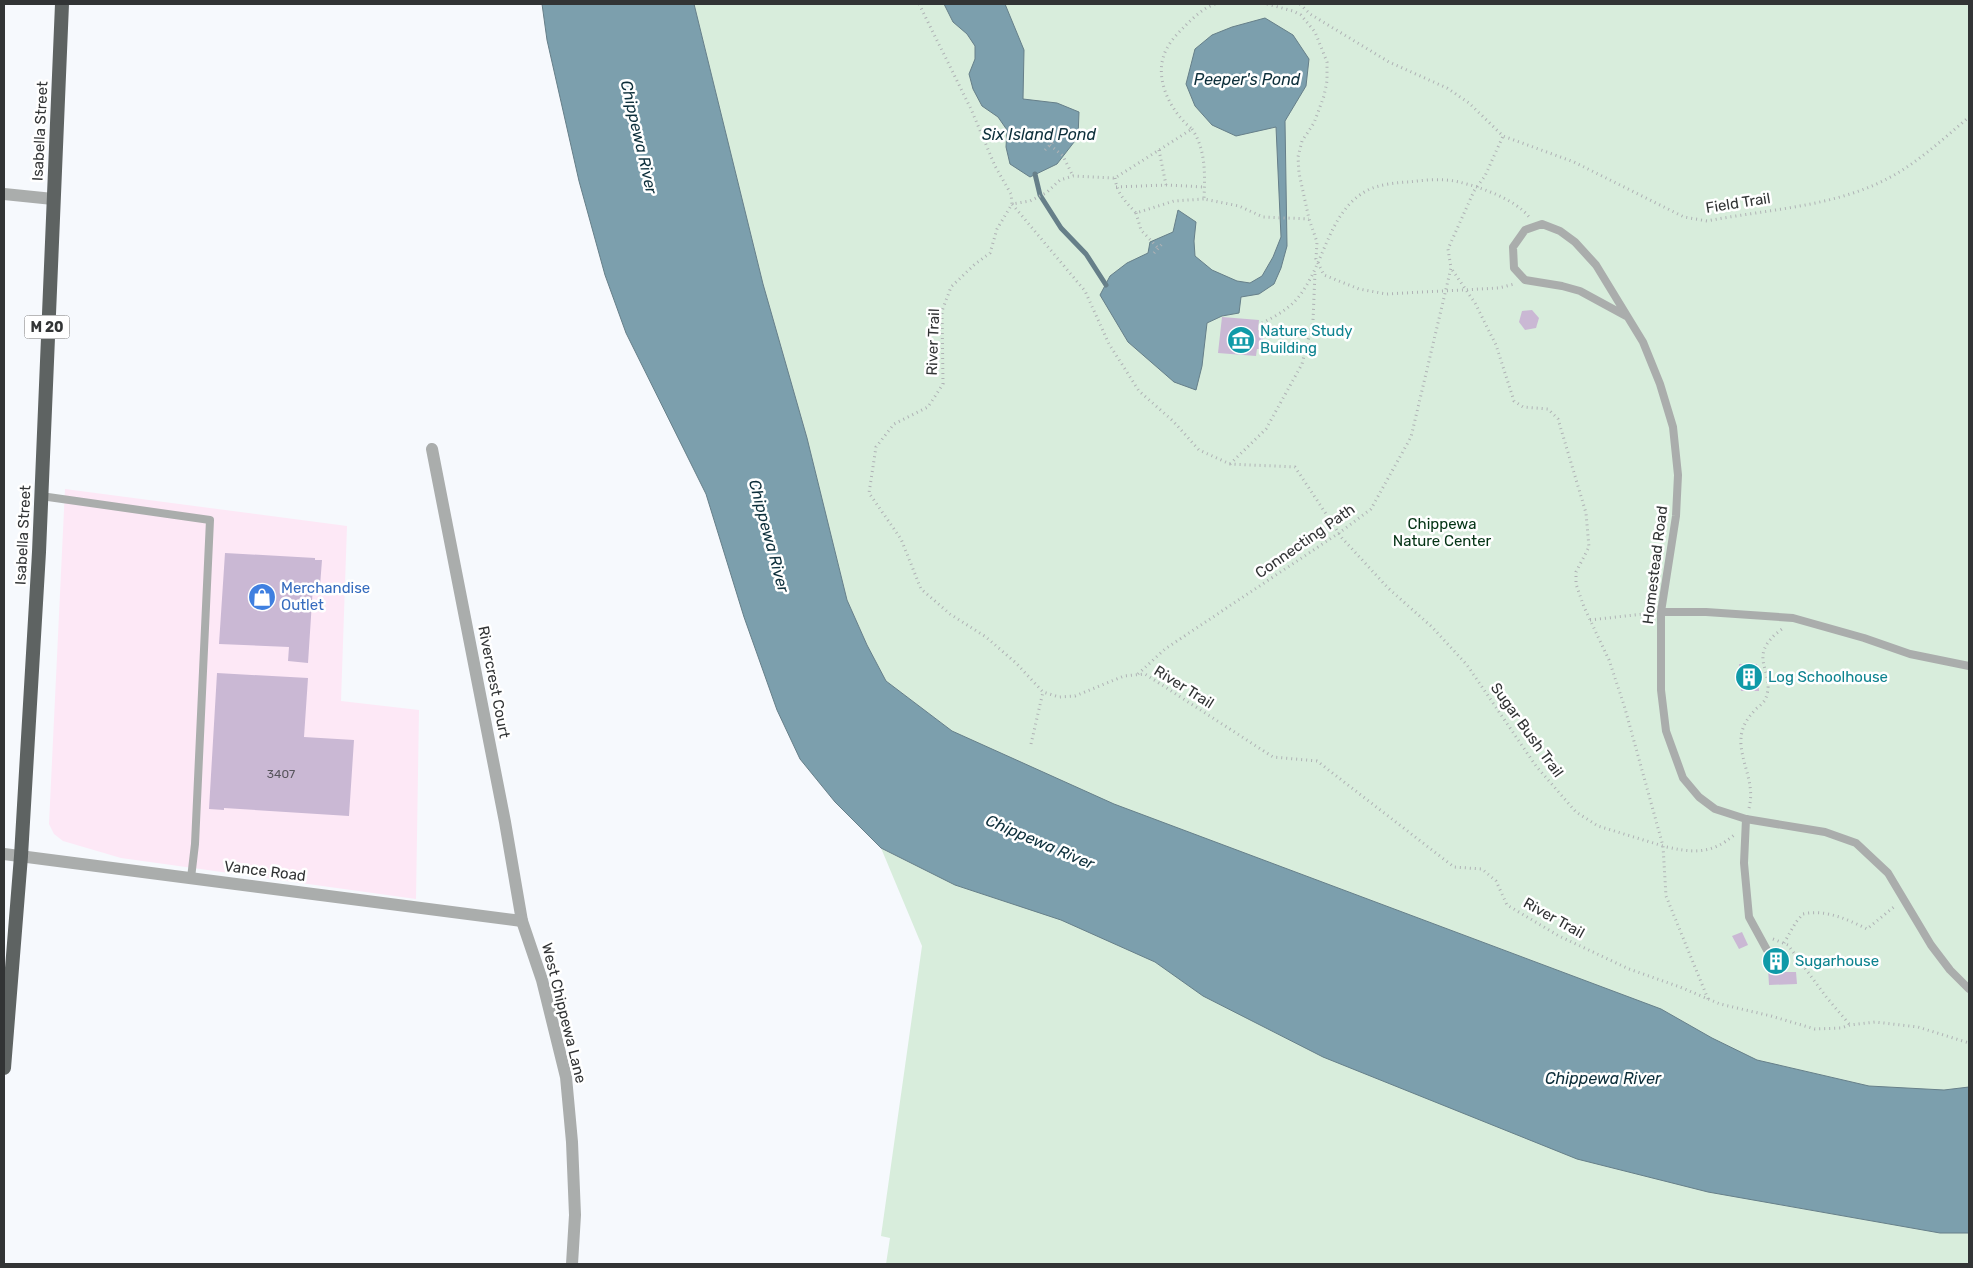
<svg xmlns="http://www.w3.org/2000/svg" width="1973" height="1268" viewBox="0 0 1973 1268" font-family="Rubik,sans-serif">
<rect width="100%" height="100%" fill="#f6f9fd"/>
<!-- commercial -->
<polygon fill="#fde8f6" points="65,489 347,526 341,701 419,710 416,899 121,858 63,841 54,834 49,824"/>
<!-- green -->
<polygon fill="#d8eddc" points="694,4 1969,4 1969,1264 886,1264 890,1238 881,1236 922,946 881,848 932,873 952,731 886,681 867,645 847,600 807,438 763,284"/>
<!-- water -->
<g fill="#7c9fad" stroke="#667f89">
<polygon points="542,4 694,4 763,284 807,438 847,600 867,645 886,681 952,731 1114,804 1661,1009 1712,1038 1757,1060 1869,1086 1944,1090 1969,1087 1969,1233 1940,1233 1708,1192 1577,1159 1323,1057 1203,996 1155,962 1061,920 955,885 881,848 835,802 800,759 777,710 744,617 706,494 626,333 605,275 579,181 547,40"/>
<polygon points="944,4 1005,4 1024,50 1023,99 1057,103 1079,112 1078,137 1057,164 1030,177 1010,164 1006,147 1007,130 998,117 982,106 973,89 969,74 975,59 975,46 967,34 953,22"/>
<polygon points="1265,18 1293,35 1309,59 1306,86 1285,121 1287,246 1281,268 1274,284 1259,294 1241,297 1239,313 1222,316 1207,323 1202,366 1196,390 1174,382 1128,342 1100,295 1110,276 1127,263 1148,253 1150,242 1173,232 1178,210 1196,222 1194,241 1195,256 1212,270 1237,281 1250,283 1262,276 1273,257 1281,237 1276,127 1236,136 1212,125 1195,106 1186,84 1195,49 1212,35 1232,27"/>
</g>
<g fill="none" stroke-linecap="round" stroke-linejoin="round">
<!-- stream -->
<polyline stroke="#667f89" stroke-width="5" points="1035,174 1040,195 1061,228 1086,254 1106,285"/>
</g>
<!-- building -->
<g fill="#cab8d4">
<polygon points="1532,310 1539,318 1536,328 1525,330 1519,322 1522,311"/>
<polygon points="1222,317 1259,320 1258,330 1264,331 1262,349 1257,349 1256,356 1218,353"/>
<polygon points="225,553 315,558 315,560 322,560 320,586 313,586 308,663 288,661 289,647 219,644"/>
<polygon points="1739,664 1757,664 1759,691 1741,691"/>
<polygon points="217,673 308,678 304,737 354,740 349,816 224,808 224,810 209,809"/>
<polygon points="1742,932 1748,945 1739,949 1732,936"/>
<polygon points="1767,951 1784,951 1785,972 1796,972 1797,984 1769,985"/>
</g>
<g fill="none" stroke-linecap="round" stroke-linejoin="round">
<!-- path -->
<g stroke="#afb2b5" stroke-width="3" stroke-dasharray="1 4" stroke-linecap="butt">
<polyline points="919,4 971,109 995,166 1011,194 1012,204 997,229 990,253 975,264 951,287 942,311 943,384 928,407 894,424 876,447 869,493 901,539 921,589 950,614 986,637 1016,663 1043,692 1059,697 1075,696 1124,676 1145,674 1273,757 1317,761 1454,867 1482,869 1496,881 1507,905 1559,936 1629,969 1680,987 1720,1004 1771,1016 1815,1029 1841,1028 1850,1025 1875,1022 1918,1027 1969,1043"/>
<path d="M 1215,4 C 1203,8 1193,18 1184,27 C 1176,35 1166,46 1163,58 C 1156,83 1172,113 1192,129 L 1115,178 L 1073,176 L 1060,180 L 1046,193 L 1030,201 L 1012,204 L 1085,291 L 1109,344 L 1139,391 L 1173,421 L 1199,450 L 1230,464 L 1295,467 L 1342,538 L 1388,588 L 1432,627 L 1467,665 L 1536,766 L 1576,812 L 1598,826 L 1663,846 L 1624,705 L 1609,660 L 1584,607 L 1576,584 L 1576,572 L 1589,547 L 1586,513 L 1558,419 L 1548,409 L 1523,407 L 1514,401 L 1496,345 L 1475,303 L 1451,268"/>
<polyline points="1267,4 1293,11 1301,15 1315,32 1327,62 1327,81 1324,96 1314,123 1302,141 1298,157 1299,173 1309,219 1317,242 1316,259 1324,275 1359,289 1386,294 1499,288 1514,284"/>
<path d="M 1300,4 L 1310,14 L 1389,62 L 1447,88 L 1469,103 L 1503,136 L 1574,162 L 1684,217 L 1707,221 C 1773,208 1846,207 1904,169 C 1927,154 1948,135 1969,117"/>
<path d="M 1192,129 C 1206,150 1205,174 1204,199 L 1239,206 L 1263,217 L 1309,219"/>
<polyline points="1050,145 1063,156 1073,176"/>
<polyline points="1045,150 1055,140"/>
<polyline points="1159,150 1166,185"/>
<path d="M 1115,178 C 1117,194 1126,202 1136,213 L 1174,201 L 1204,199"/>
<polyline points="1116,187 1166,185 1204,187"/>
<polyline points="1136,213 1141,230 1158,248"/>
<polyline points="1154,253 1163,243"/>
<path d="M 1262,323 C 1274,317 1287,310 1296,300 C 1325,267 1327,211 1368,190 C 1377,185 1398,182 1409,182 C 1425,180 1443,178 1459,182 C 1480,187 1515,199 1529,217"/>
<polyline points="1230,464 1266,429 1302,364 1313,321 1315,272"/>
<polyline points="1590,620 1652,613"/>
<polyline points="1138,674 1165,649 1339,533 1371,509 1411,437 1451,268 1448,249 1474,191 1485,176 1503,136"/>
<polyline points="1031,744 1043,692"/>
<path d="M 1749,808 C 1755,785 1743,767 1741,745 C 1740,729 1746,719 1757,708 C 1760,706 1763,703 1765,700 C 1778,671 1743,658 1782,629"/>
<polyline points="1773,939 1788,945 1827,998 1850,1025"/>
<path d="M 1784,943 L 1796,922 L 1803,914 C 1825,909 1847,919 1867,929 L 1895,906"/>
<path d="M 1708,999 L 1666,896 L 1663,846 C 1691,853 1711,855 1734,835"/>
</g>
<!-- service -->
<g stroke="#aaadac" stroke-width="8">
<polyline points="1626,316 1580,291 1562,286 1525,280 1514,268 1513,247 1525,230 1542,224 1560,231 1575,242 1596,265 1643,342 1660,384 1673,427 1678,475 1676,516 1661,612 1661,690 1666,731 1683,778 1699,797 1715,809 1746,819 1825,832 1856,843 1888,873 1931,945 1950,970 1969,989"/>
<polyline points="41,496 210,520 195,844 191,878"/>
<polyline points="1661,612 1706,612 1793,618 1864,638 1910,654 1969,666"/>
<polyline points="1746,819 1744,863 1749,917 1767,950"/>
</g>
<!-- minor -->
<g stroke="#aaadac" stroke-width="12">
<polyline points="4,194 53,199"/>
<polyline points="432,449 505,822 522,921 542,980 566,1077 572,1142 575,1215 572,1264"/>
<polyline points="4,854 522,921"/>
</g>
<!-- trunk -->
<polyline stroke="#5e6362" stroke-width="14" points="4,1068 21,856 39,552 62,4"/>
</g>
<!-- icons -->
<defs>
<g id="museum-disc" transform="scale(1.4375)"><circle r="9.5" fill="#0f9aa8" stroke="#fff"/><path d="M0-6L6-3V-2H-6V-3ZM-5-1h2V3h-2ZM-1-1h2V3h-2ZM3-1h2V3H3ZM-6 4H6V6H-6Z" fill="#fff"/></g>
<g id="shop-disc" transform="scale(1.4375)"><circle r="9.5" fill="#3f7fe0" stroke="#fff"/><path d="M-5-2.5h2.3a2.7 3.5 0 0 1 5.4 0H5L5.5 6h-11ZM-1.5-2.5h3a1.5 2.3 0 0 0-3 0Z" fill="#fff"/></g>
<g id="building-disc" transform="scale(1.4375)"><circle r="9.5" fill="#0f9aa8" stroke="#fff"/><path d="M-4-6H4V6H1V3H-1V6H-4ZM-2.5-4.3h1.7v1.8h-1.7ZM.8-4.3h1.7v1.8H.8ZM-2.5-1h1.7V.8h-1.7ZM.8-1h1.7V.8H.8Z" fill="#fff"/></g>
</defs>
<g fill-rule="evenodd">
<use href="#museum-disc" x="1241" y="340"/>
<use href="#shop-disc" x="262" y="597"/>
<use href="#building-disc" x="1749" y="677"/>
<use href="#building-disc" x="1776" y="961"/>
</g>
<g text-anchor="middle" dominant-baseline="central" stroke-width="5" stroke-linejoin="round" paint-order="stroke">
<!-- number labels -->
<g font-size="12" fill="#58555d">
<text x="281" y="774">3407</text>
</g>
<!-- shield labels -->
<rect fill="#fff" stroke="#707172" stroke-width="1" x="24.5" y="315.5" width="45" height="23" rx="4"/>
<g font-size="14" font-weight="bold" fill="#323435">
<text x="47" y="327">M 20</text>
</g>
<!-- street labels -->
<g font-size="15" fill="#323435" stroke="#fff">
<text transform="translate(40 131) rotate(-87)">Isabella Street</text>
<text transform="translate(1738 203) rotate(-9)">Field Trail</text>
<text transform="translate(933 342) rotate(-88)">River Trail</text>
<text transform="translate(23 535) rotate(-87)">Isabella Street</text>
<text transform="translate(1305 541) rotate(-35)">Connecting Path</text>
<text transform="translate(1655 565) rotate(-83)">Homestead Road</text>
<text transform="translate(494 682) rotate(79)">Rivercrest Court</text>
<text transform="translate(1184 687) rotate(32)">River Trail</text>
<text transform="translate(1527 730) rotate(54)">Sugar Bush Trail</text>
<text transform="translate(265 871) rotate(7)">Vance Road</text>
<text transform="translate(1554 918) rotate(29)">River Trail</text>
<text transform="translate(564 1013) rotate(76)">West Chippewa Lane</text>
</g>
<!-- culture labels -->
<g font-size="15" fill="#0d838f" stroke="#fff" text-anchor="start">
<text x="1260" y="331">Nature Study<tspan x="1260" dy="17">Building</tspan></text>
<text x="1768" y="677">Log Schoolhouse</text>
<text x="1795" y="961">Sugarhouse</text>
</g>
<!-- park labels -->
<g font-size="15" fill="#043315" stroke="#fff">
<text x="1442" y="524">Chippewa<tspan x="1442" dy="17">Nature Center</tspan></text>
</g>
<!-- shop labels -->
<g font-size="15" fill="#366cbe" stroke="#fff" text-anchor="start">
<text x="281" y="588">Merchandise<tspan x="281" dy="17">Outlet</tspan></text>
</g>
<!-- water labels -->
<g font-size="16" font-style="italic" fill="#0d2f3b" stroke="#fff">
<text x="1247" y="79">Peeper's Pond</text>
<text x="1039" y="134">Six Island Pond</text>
<text transform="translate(639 137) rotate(77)">Chippewa River</text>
<text transform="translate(769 536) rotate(75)">Chippewa River</text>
<text transform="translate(1040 842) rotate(23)">Chippewa River</text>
<text x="1603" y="1078">Chippewa River</text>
</g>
</g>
<!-- border -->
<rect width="1973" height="1268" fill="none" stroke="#323435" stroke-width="10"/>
</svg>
